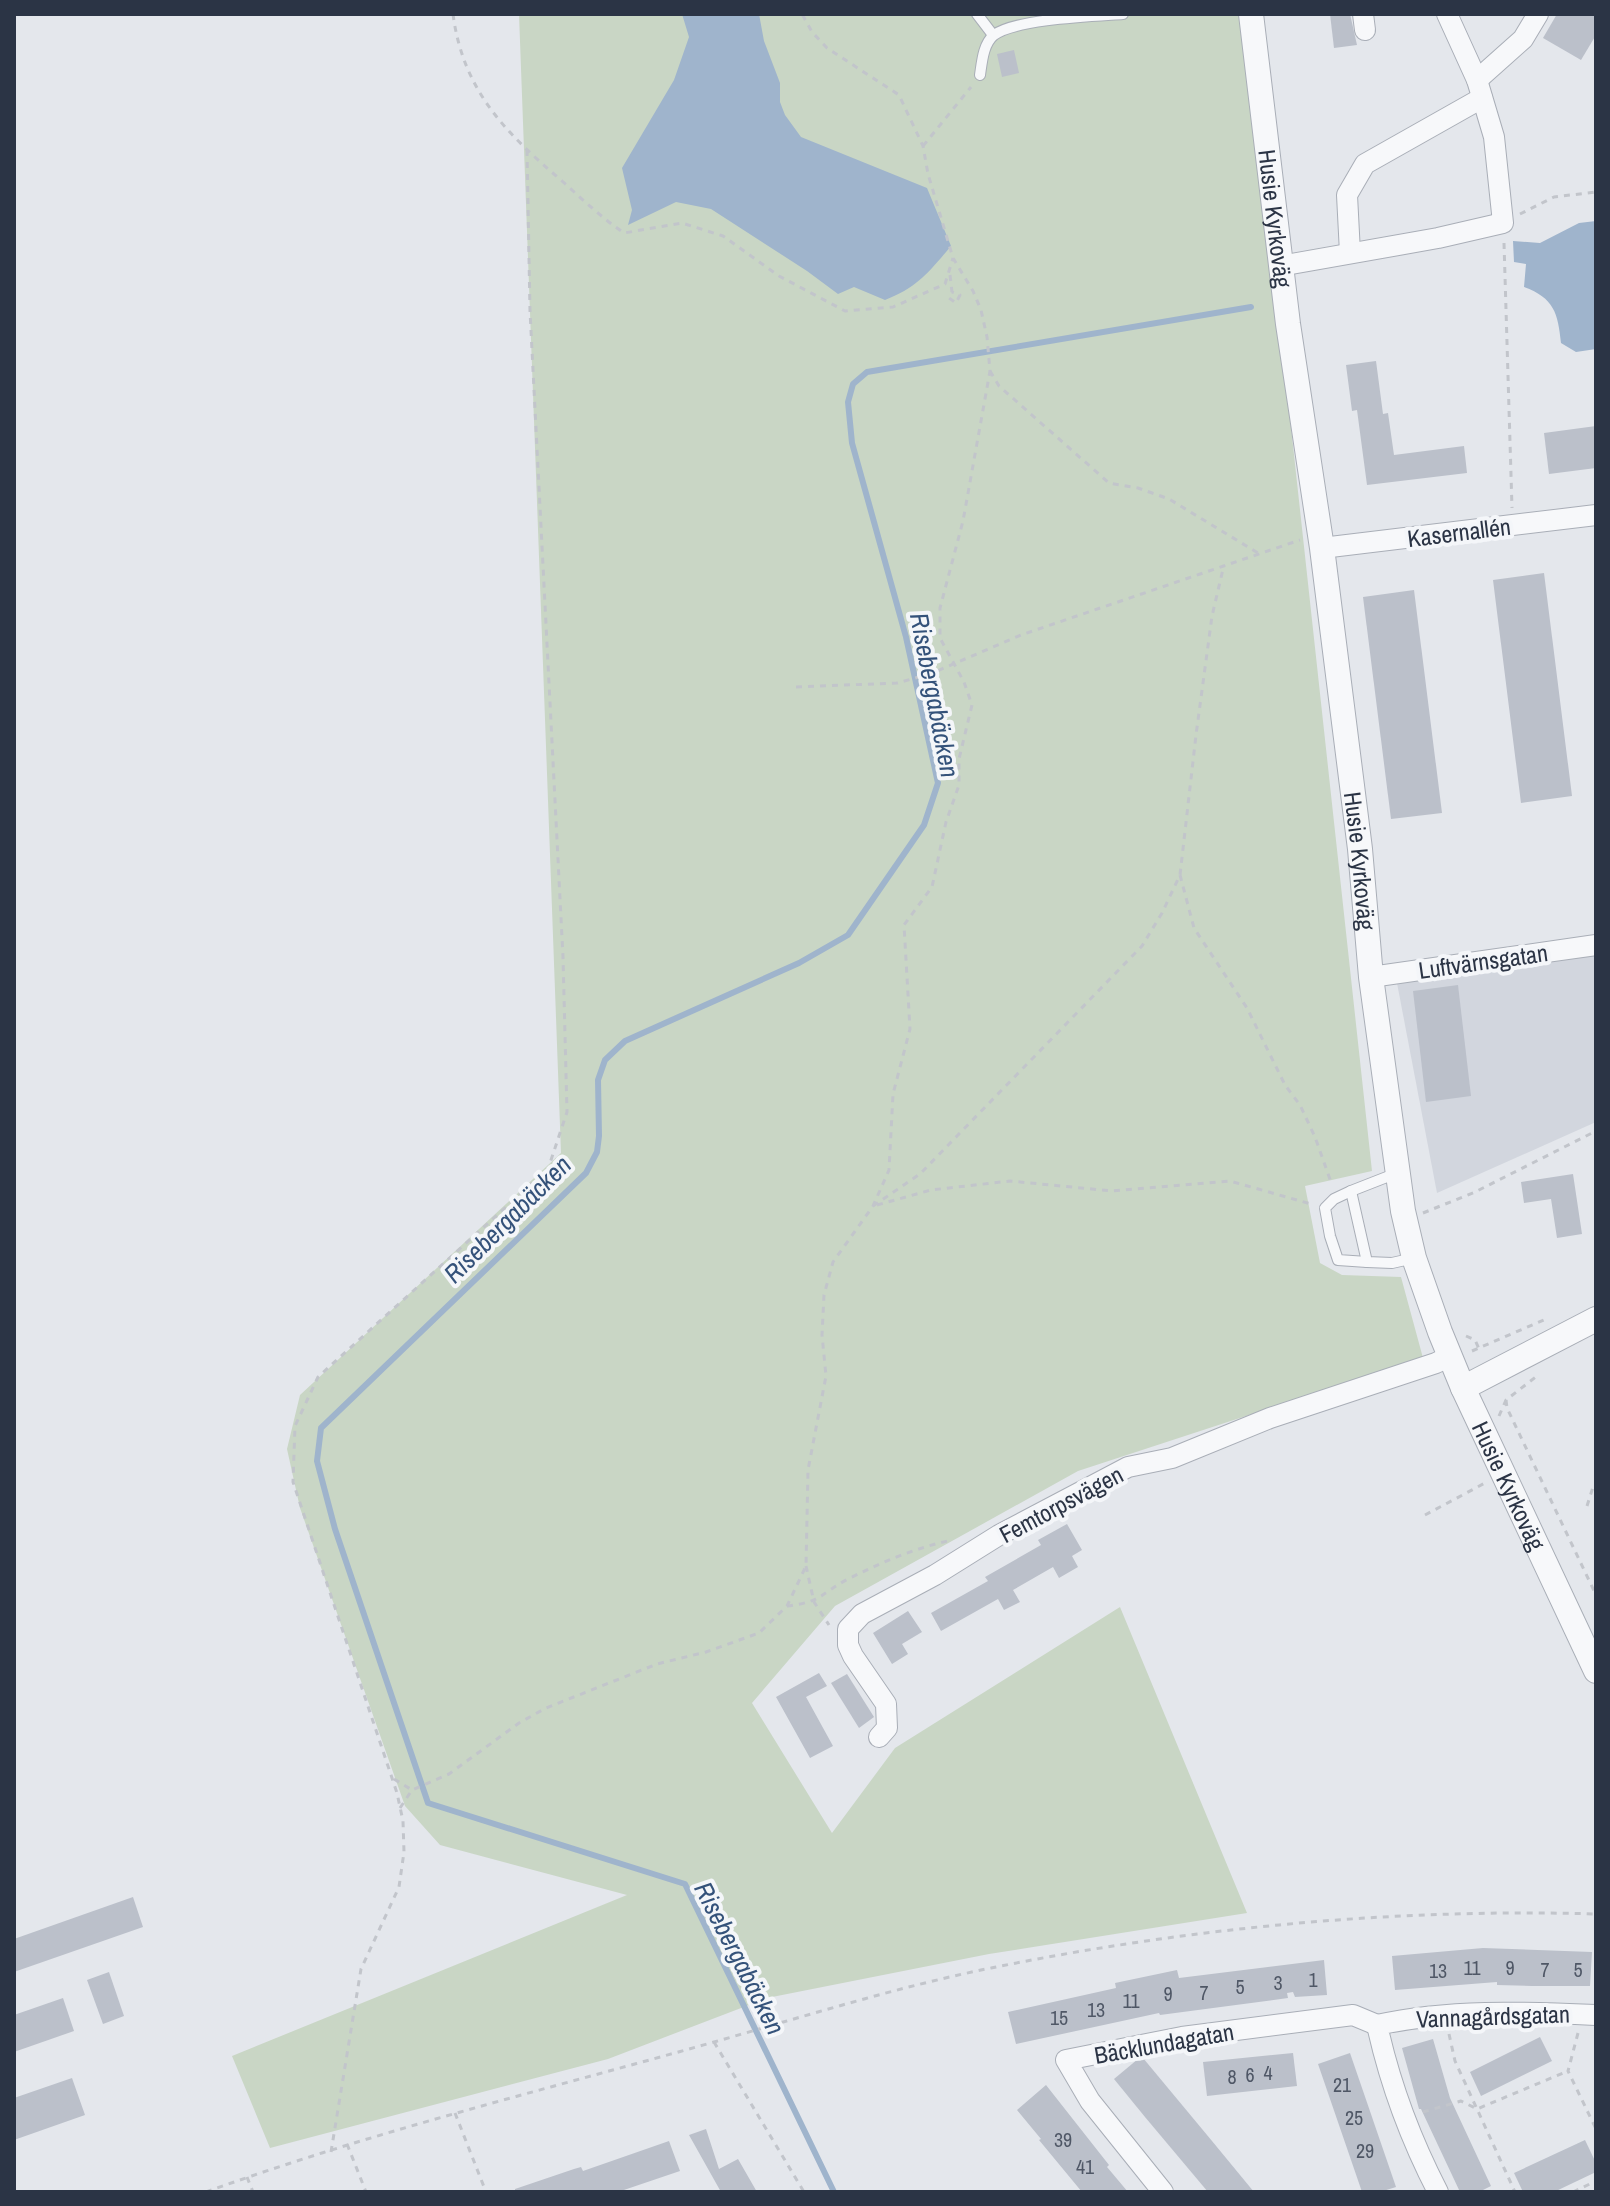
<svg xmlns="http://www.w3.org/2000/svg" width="1610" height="2206" viewBox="0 0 1610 2206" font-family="'Archivo Narrow',sans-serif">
<rect width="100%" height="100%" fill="#e4e7ec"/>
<!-- built -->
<polygon fill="#d2d6de" points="1596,954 1596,1122 1437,1193 1397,983"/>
<!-- green -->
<polygon fill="#c9d6c5" points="519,14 1246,14 1372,1171 1305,1186 1320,1263 1342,1275 1401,1277 1423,1358 1078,1471 835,1606 752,1703 832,1833 895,1748 1120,1607 1247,1913 989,1954 767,1998 608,2059 270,2148 232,2056 627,1895 440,1845 405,1806 300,1508 287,1449 300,1395 561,1153"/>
<!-- water -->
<g fill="#9fb4cc">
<path d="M 682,14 L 759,14 L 764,41 L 780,83 L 780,102 L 785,115 L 801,137 L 927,188 L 951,246 C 929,272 918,287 885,300 L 854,287 L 838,294 L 807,271 L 711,209 L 676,202 L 628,225 L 632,210 L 622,168 L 674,80 L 689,37 Z"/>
<path d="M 1596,221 L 1596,349 L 1576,352 L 1561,343 C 1558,313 1554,298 1524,287 L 1526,264 L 1514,262 L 1513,241 L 1540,243 L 1579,223 Z"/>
</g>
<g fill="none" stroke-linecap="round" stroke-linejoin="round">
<!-- stream -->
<polyline stroke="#9fb4cc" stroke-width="6" points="834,2192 685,1884 428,1803 335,1529 317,1461 321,1428 586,1173 597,1152 599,1136 598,1080 605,1060 625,1041 799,963 848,935 924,825 938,783 906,637 852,443 848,402 853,384 867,372 1251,307"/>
</g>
<!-- building -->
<g fill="#bbc0ca">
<polygon points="1330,14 1350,14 1357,45 1334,48"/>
<polygon points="1557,14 1596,14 1596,35 1581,60 1543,38"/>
<polygon points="1014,50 1019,73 1002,77 997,54"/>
<polygon points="1376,361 1383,414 1388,413 1394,455 1464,446 1467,473 1367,485 1357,410 1352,411 1346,365"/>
<polygon points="1596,426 1596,468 1549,474 1544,433"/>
<polygon points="1544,573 1572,796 1521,803 1493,580"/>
<polygon points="1414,590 1442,813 1391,819 1363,597"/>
<polygon points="1458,985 1471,1096 1426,1102 1413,991"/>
<polygon points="1573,1174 1582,1234 1557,1238 1551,1199 1524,1203 1521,1182"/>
<polygon points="1067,1524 1082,1550 1072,1556 1078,1567 1059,1578 1053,1567 1013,1590 1020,1602 1004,1610 998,1599 941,1631 931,1613 988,1581 985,1577 1041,1545 1038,1540"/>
<polygon points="908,1611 922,1632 902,1644 908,1654 892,1664 873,1633"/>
<polygon points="819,1673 827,1686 806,1697 833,1746 810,1758 776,1697"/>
<polygon points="847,1674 874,1717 859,1728 831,1683"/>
<polygon points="133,1897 143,1927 14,1972 14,1939"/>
<polygon points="1483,1948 1592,1952 1590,1986 1532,1986 1497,1985 1497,1982 1395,1990 1392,1956"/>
<polygon points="1324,1960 1327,1995 1295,1997 1293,1992 1287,1993 1288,1998 1160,2015 1159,2013 1016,2044 1008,2012 1116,1988 1115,1983 1177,1970 1179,1978"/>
<polygon points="109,1972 124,2016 103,2024 87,1980"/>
<polygon points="63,1998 74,2031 14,2052 14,2015"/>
<polygon points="1540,2037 1552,2061 1481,2096 1470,2072"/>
<polygon points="1433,2039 1450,2098 1491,2186 1479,2192 1460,2192 1421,2109 1419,2109 1402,2048"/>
<polygon points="1293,2053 1297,2086 1207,2096 1203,2062"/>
<polygon points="1350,2053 1396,2187 1380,2192 1362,2192 1318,2064"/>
<polygon points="1143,2058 1212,2141 1254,2192 1208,2192 1145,2117 1114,2079 1138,2059"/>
<polygon points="72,2078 85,2115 14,2140 14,2098"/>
<polygon points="1046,2085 1109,2165 1107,2167 1128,2192 1082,2192 1039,2140 1041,2139 1017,2110"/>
<polygon points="706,2129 719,2169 738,2159 757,2192 721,2192 689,2135"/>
<polygon points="1585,2140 1596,2163 1596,2172 1554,2192 1523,2192 1514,2173"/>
<polygon points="669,2141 680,2171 618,2192 515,2192 515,2189 574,2169 581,2167 583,2171"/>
</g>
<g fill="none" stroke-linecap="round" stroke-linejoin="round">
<!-- service casing -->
<g stroke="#a9aeb7" stroke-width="12">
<g id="service">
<polyline points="977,14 993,35"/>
<path d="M 980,75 C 982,62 983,44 994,35 C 1015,19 1095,16 1123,14"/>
<polyline points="1397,1173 1351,1191 1367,1262 1392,1263 1414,1258"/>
<polyline points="1351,1191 1334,1199 1325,1208 1330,1236 1338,1260 1367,1262"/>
</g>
</g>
<!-- minor casing -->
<g stroke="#a9aeb7" stroke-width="22">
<g id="minor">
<polyline points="1363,14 1365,30"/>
<polyline points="1477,80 1523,39 1538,14"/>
<polyline points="1350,253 1347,195 1365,164 1482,98"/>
<polyline points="1280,266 1438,238 1503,223 1494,137 1477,80 1447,14"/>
<polyline points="1322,548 1596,515"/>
<polyline points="1371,977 1596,945"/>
<polyline points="879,1737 887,1728 886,1704 853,1656 848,1645 848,1629 862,1614 935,1575 999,1535 1128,1467 1172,1458 1270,1418 1436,1363 1450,1356"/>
<polyline points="1163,2192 1090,2101 1066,2060 1182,2037 1353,2015 1377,2025"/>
<path d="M 1438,2192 C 1410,2138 1390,2084 1377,2025 C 1449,2009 1522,2012 1596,2015"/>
</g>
</g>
<!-- tertiary casing -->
<g stroke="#a9aeb7" stroke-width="26">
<g id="tertiary">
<path id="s1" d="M 1251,14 L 1288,324 L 1322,548 L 1360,849 L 1371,977 L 1403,1211 L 1414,1258 L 1440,1332 L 1463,1388 L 1596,1671"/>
<polyline points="1463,1388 1596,1319"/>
</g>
</g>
<!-- path -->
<g stroke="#c2c5cb" stroke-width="3" stroke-dasharray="6 6" stroke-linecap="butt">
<path d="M 453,14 C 463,91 506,133 562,181 C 582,199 602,218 624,233 L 682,223 L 723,236 L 779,276 L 845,311 L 893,307 L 945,284 L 953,258"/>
<polyline points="923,146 971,87"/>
<polyline points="1520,214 1554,197 1596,192"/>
<polyline points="1504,243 1512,508"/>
<polyline points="950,275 952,292 949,298 956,303 960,295 952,292"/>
<polyline points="990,371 999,386 1109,483 1138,488 1169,499 1258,553"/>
<polyline points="796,687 897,683 930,674 1021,635 1300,540"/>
<polyline points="1180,875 1194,928 1247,1008 1285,1085 1300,1105 1315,1137 1332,1185"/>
<polyline points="877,1205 931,1190 1010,1181 1112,1191 1230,1181 1311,1204"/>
<polyline points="873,1206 920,1174 1142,946 1162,913 1180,875 1196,735 1212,616 1224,565"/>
<polyline points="1423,1213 1475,1192 1596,1131"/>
<polyline points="1466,1336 1475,1340 1479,1349"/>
<polyline points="1472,1351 1546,1319"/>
<polyline points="1506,1400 1507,1408 1596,1595"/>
<polyline points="1499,1416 1506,1400 1537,1376"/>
<polyline points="1587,1506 1593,1487 1596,1486"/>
<polyline points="1425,1515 1485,1483"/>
<polyline points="806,1566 814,1602 829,1625"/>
<path d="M 787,1606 C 822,1602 820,1594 848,1579 C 882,1562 915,1548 952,1540"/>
<polyline points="394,1779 412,1790"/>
<polyline points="400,1808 412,1790 449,1774 519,1723 546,1708 657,1664 706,1652 759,1633 787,1606 806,1566 808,1470 826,1376 822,1335 824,1295 833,1262 873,1206 889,1170 893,1094 910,1029 904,925 932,887 946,822 959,785 959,759 972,705 964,682 940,638 940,608 963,521 990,371 987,337 981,310 973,291 953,258 928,174 923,146 899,95 827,48 812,32 802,14"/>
<polyline points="1578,2033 1568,2071 1596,2129"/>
<polyline points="1449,2034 1455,2061 1515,2192"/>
<polyline points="714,2042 804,2192"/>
<polyline points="1423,2112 1461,2101 1477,2109 1568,2071"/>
<polyline points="455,2113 486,2192"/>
<polyline points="347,2144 366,2192"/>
<polyline points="331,2152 361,1969 399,1887 404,1852 403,1821 397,1793 293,1482 295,1426 318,1377 548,1169 567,1112 563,957 530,311 527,150"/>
<polyline points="247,2177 253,2192"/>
<path d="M 206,2192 C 372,2132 544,2090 714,2042 C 806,2016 897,1987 991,1968 C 1188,1928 1394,1908 1596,1914"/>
<polyline points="1573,2192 1596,2181"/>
</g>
<!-- service -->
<use href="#service" stroke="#f7f8fa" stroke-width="10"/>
<!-- minor -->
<use href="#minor" stroke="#f7f8fa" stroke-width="20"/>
<!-- tertiary -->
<use href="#tertiary" stroke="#f7f8fa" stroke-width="24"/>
</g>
<g text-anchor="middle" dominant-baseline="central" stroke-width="8" stroke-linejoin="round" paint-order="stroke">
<!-- number labels -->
<g font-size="20" fill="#4f5766">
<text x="1472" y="1967">11</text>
<text x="1510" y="1967">9</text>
<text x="1545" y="1969">7</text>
<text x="1578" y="1969">5</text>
<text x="1438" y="1970">13</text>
<text x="1313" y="1979">1</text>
<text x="1278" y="1982">3</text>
<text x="1240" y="1986">5</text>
<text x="1204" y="1992">7</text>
<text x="1168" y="1993">9</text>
<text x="1131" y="2000">11</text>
<text x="1096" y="2009">13</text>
<text x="1059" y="2017">15</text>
<text x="1268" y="2072">4</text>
<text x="1250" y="2074">6</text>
<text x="1232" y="2076">8</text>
<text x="1342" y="2084">21</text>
<text x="1354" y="2117">25</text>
<text x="1063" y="2139">39</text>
<text x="1365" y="2150">29</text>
<text x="1085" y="2166">41</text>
</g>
<!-- street labels -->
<g font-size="24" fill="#2b3445" stroke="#f4f6f9">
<text stroke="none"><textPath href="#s1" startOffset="206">Husie Kyrkoväg</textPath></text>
<text transform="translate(1459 532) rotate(-7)">Kasernallén</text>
<text stroke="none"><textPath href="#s1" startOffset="854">Husie Kyrkoväg</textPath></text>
<text transform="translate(1483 961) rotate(-8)">Luftvärnsgatan</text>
<text stroke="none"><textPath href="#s1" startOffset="1502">Husie Kyrkoväg</textPath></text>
<text transform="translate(1061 1504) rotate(-28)">Femtorpsvägen</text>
<text transform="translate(1493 2016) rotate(-2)">Vannagårdsgatan</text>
<text transform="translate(1164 2043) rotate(-10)">Bäcklundagatan</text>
</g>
<!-- water labels -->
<g font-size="26" font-style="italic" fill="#34527a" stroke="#f4f6f9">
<text transform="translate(935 695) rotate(79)">Risebergabäcken</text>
<text transform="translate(507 1219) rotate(-45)">Risebergabäcken</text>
<text transform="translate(740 1958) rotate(63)">Risebergabäcken</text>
</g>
</g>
<!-- border -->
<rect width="1610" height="2206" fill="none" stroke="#2b3445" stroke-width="32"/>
</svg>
